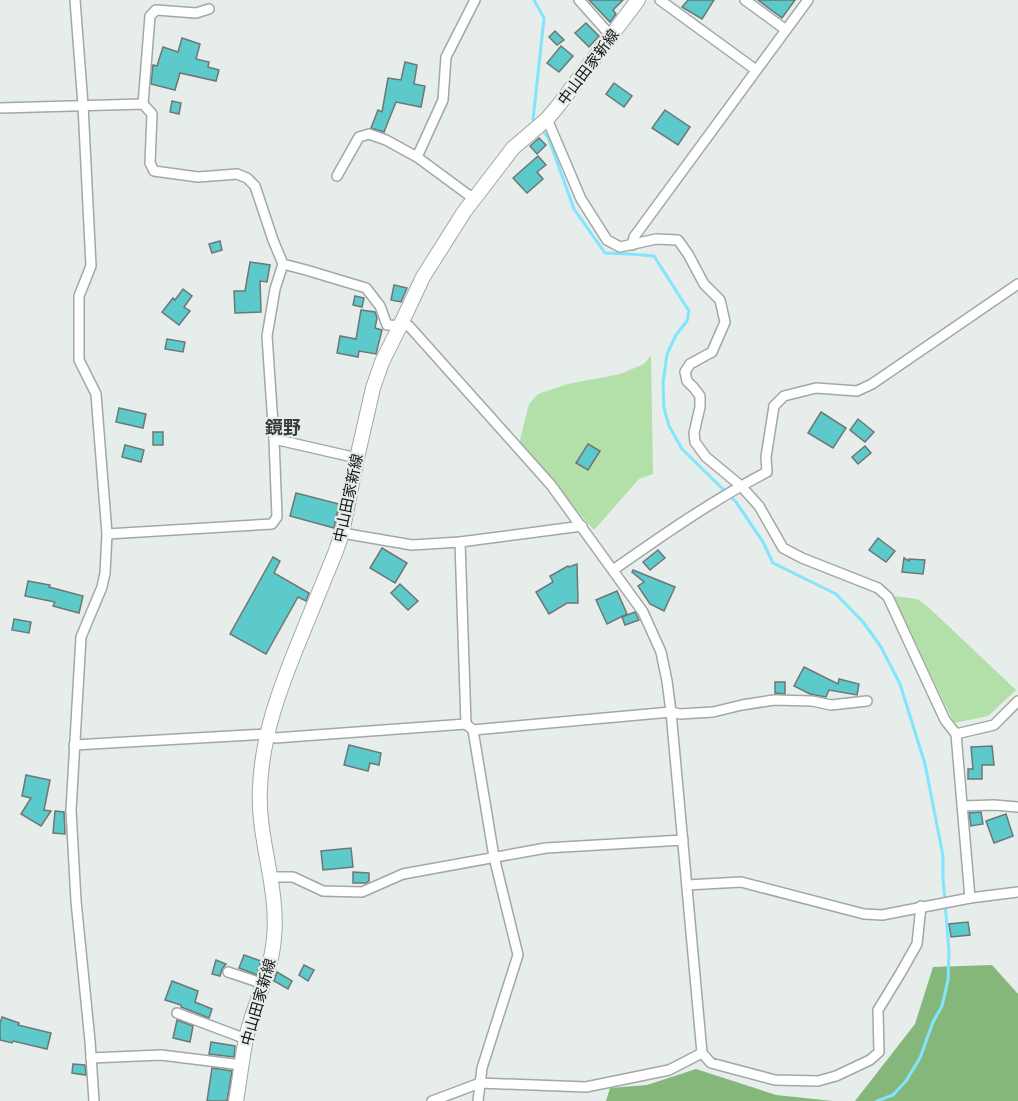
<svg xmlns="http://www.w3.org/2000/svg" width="1018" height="1101" viewBox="0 0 1018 1101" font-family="Helvetica,'Noto Sans JP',sans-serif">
<rect width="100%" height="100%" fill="#e6edeb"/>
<!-- green -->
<g fill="#b3e0a8">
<polygon points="651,355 653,474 639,479 594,530 519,444 529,404 538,394 568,384 620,374 644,364"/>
<polygon points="893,596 917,599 926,605 1016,690 988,716 954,723"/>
</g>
<!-- forest -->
<g fill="#86b77a">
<polygon points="992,965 1018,994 1018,1101 855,1101 915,1024 933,967"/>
<polygon points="696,1069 776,1095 833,1101 606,1101 610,1088 647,1085"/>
</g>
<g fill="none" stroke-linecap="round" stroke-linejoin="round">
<!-- stream -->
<g stroke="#80e5fd" stroke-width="3">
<polyline points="534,0 544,18 533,120 537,124"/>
<polyline points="541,129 548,137 574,209 605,253 629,254 654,256 689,311 687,321 676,335 667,354 663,383 664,408 669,426 682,449 736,502 763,542 773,563 836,594 863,622 881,647 900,684 925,764 943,856 943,878 949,952 948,980 942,1006 933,1022 920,1058 906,1081 893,1095 877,1101"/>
</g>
</g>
<!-- building -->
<g fill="#5ccacb" stroke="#6f7676" stroke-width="1.5">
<polygon points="589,0 623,0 613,10 616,14 610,22"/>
<polygon points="688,0 714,0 702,19 682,7"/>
<polygon points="758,0 795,0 782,18"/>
<polygon points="586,23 599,36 589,47 575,33"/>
<polygon points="555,31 564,40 557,45 549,37"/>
<polygon points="182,38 200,44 196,59 209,62 208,67 219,70 216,81 180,73 175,90 151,84 153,65 157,66 163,47 178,52"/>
<polygon points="561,46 573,56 559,72 547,63"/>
<polygon points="405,62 417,65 414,84 425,86 421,107 396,102 384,132 371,128 378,110 382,112 388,78 401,80"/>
<polygon points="614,83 632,96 624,107 606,94"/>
<polygon points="172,101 181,103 179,114 170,112"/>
<polygon points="665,110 690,127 678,145 652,128"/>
<polygon points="539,138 546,145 537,154 530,146"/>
<polygon points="538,156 546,165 537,172 543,179 527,193 513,178"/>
<polygon points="220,241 222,250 212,253 209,244"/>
<polygon points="250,262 270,265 267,282 260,281 261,312 235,313 234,291 245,291"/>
<polygon points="394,285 407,288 401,302 391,300"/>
<polygon points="183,289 192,296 184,307 190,311 179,325 162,312 173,298 175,300"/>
<polygon points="355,296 364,298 362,307 353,305"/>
<polygon points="361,310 375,312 377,318 375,328 382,330 376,354 359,351 358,357 337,353 340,336 356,339"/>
<polygon points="167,339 185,342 183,352 165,349"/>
<polygon points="119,408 146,414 143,428 116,422"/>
<polygon points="821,412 846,428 833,448 808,433"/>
<polygon points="858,419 874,432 865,442 850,430"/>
<rect x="153" y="432" width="10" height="13"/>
<polygon points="588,444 600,451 588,470 576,463"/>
<polygon points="125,445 144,450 141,462 122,457"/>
<polygon points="865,446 871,453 858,464 852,457"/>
<polygon points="296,493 339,504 334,528 290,516"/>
<polygon points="878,538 895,551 886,562 869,550"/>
<polygon points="382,548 407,563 395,583 370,568"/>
<polygon points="658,550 665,558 650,570 643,562"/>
<polygon points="273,557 280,561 274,573 309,593 306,601 298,597 266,654 230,634"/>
<polygon points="904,558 909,561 909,559 925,560 923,574 902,572"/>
<polygon points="577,564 578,603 567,603 549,614 536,592 553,582 550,576 568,566 569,567"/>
<polygon points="633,570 675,587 664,611 650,604 638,586 644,582 632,572"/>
<polygon points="28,581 50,585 49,587 83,596 79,613 53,606 55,602 25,596"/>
<polygon points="400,584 418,601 408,610 391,593"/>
<polygon points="617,591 627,614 607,624 596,600"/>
<polygon points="635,612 639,620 625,625 622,617"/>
<polygon points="14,619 31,622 29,633 12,630"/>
<polygon points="804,667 838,684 839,679 859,684 857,695 829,690 826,697 810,694 794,686"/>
<polygon points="775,682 785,682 785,694 775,693"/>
<polygon points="349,745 381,753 379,765 370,763 368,771 344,765"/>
<polygon points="992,746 994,765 982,765 982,779 968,779 968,769 973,769 971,747"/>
<polygon points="26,775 50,780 44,810 51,811 41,826 21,814 31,798 22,796"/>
<polygon points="55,811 64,812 65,834 53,833"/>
<polygon points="981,812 983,824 971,826 969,813"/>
<polygon points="1006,814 1013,836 994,843 986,821"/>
<polygon points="351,848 353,867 323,870 321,851"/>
<polygon points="353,872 369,873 369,881 366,883 353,883"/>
<polygon points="968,922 970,935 951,937 949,924"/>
<polygon points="244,955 261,961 257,975 239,968"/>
<polygon points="216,960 226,964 222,969 220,976 212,974"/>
<polygon points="304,965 314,970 308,981 299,975"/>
<polygon points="277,972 292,981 288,989 274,981"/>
<polygon points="172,981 198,991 195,1002 212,1009 209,1018 181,1007 181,1005 165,1000"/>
<polygon points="2,1017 19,1023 18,1025 51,1033 47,1049 13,1041 12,1043 0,1040 0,1023"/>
<polygon points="177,1020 193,1026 190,1042 173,1038"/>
<polygon points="211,1042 235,1046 234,1057 209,1054"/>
<polygon points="73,1064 85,1065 86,1075 72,1073"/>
<polygon points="212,1068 232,1071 227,1101 207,1101"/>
</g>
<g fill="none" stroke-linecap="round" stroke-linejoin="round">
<!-- street casing -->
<g stroke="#a2a8a6" stroke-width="12">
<g id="street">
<polyline points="75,0 83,105 91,266 79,296 79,360 96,394 107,534 105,573 102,587 81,637 71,810 76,901 90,1041 94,1101"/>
<polyline points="579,0 611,36"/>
<polyline points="660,0 756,70"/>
<polyline points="745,0 786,30"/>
<polyline points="143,104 150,16 156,10 196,13 209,9"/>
<polyline points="0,108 143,104 152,114 150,163 154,171 198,177 237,174 247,178 255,186 273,240 283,264 306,270 366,288 380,306 387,325 409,326 551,485 643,612 661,652 667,681 671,712 702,1053 711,1063 775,1080 818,1081 836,1076 870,1060 879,1052 878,1010 900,974 917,944 921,906"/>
<polyline points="547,119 581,199 607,240 620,247 656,239 678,240 688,254 704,284 720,300 725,322 712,352 690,364 685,372 687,381 694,388 700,396 700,407 694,433 695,442 706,457 741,486 759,506 783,548 802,558 878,588 888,597 945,720 956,734 970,898"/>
<polyline points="337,176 359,137 369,134 386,140 417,157"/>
<polyline points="474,199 417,157 443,100 446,57 475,0"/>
<polyline points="632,245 634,237 808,0"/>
<polyline points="283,264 275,289 267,336 274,439 357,458"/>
<polyline points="342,533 412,545 460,542 582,526"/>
<polyline points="107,534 272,524 277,517 274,439"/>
<polyline points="460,542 466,724 473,730 494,857 518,955 482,1068 478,1101"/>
<path d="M 613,570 C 663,535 713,500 767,472 L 766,457 L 774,406 L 784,396 L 816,388 L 857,391 L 872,384 L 1018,284"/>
<polyline points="473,730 671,712 680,714 713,712 742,705 774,700 812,701 831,705 867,701"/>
<polyline points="956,734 994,725 1018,701"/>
<polyline points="74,745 267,734 275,738 466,724"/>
<polyline points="963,806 994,805 1018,807"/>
<polyline points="270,877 293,877 323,891 362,892 403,874 546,848 683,840"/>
<polyline points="687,885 741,882 864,914 882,915 970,898 1018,892"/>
<polyline points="228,972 264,984"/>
<polyline points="177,1013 246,1039"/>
<polyline points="91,1058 161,1055 242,1065"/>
<polyline points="432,1101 480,1083 586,1087 669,1070 702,1053"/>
</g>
</g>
<!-- secondary casing -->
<g stroke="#a2a8a6" stroke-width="16">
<path id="secondary" d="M 236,1101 C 240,1079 242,1056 247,1034 C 255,1001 272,971 274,937 C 279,887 257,838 260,788 C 262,735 280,688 300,639 C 312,610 324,580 336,551 L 342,533 L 357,458 L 373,388 L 382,362 L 400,326 L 423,277 L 464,212 L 513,148 L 547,119 L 558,106 L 638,0"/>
</g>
<!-- street -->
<use href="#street" stroke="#fff" stroke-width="9"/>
<!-- secondary -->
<use href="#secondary" stroke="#fff" stroke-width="14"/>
</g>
<g text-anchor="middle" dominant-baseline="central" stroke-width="4.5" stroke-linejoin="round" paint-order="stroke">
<!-- street labels -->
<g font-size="15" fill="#141716" stroke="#e6edeb">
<text transform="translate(588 67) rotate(-53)">中山田家新線</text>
<text transform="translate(348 498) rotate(-78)">中山田家新線</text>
<text transform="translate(258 1002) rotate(-74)">中山田家新線</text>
</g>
<!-- quarter labels -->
<g font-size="18" font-weight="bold" fill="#353b39" stroke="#e6edeb">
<text x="283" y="428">鏡野</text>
</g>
</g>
</svg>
